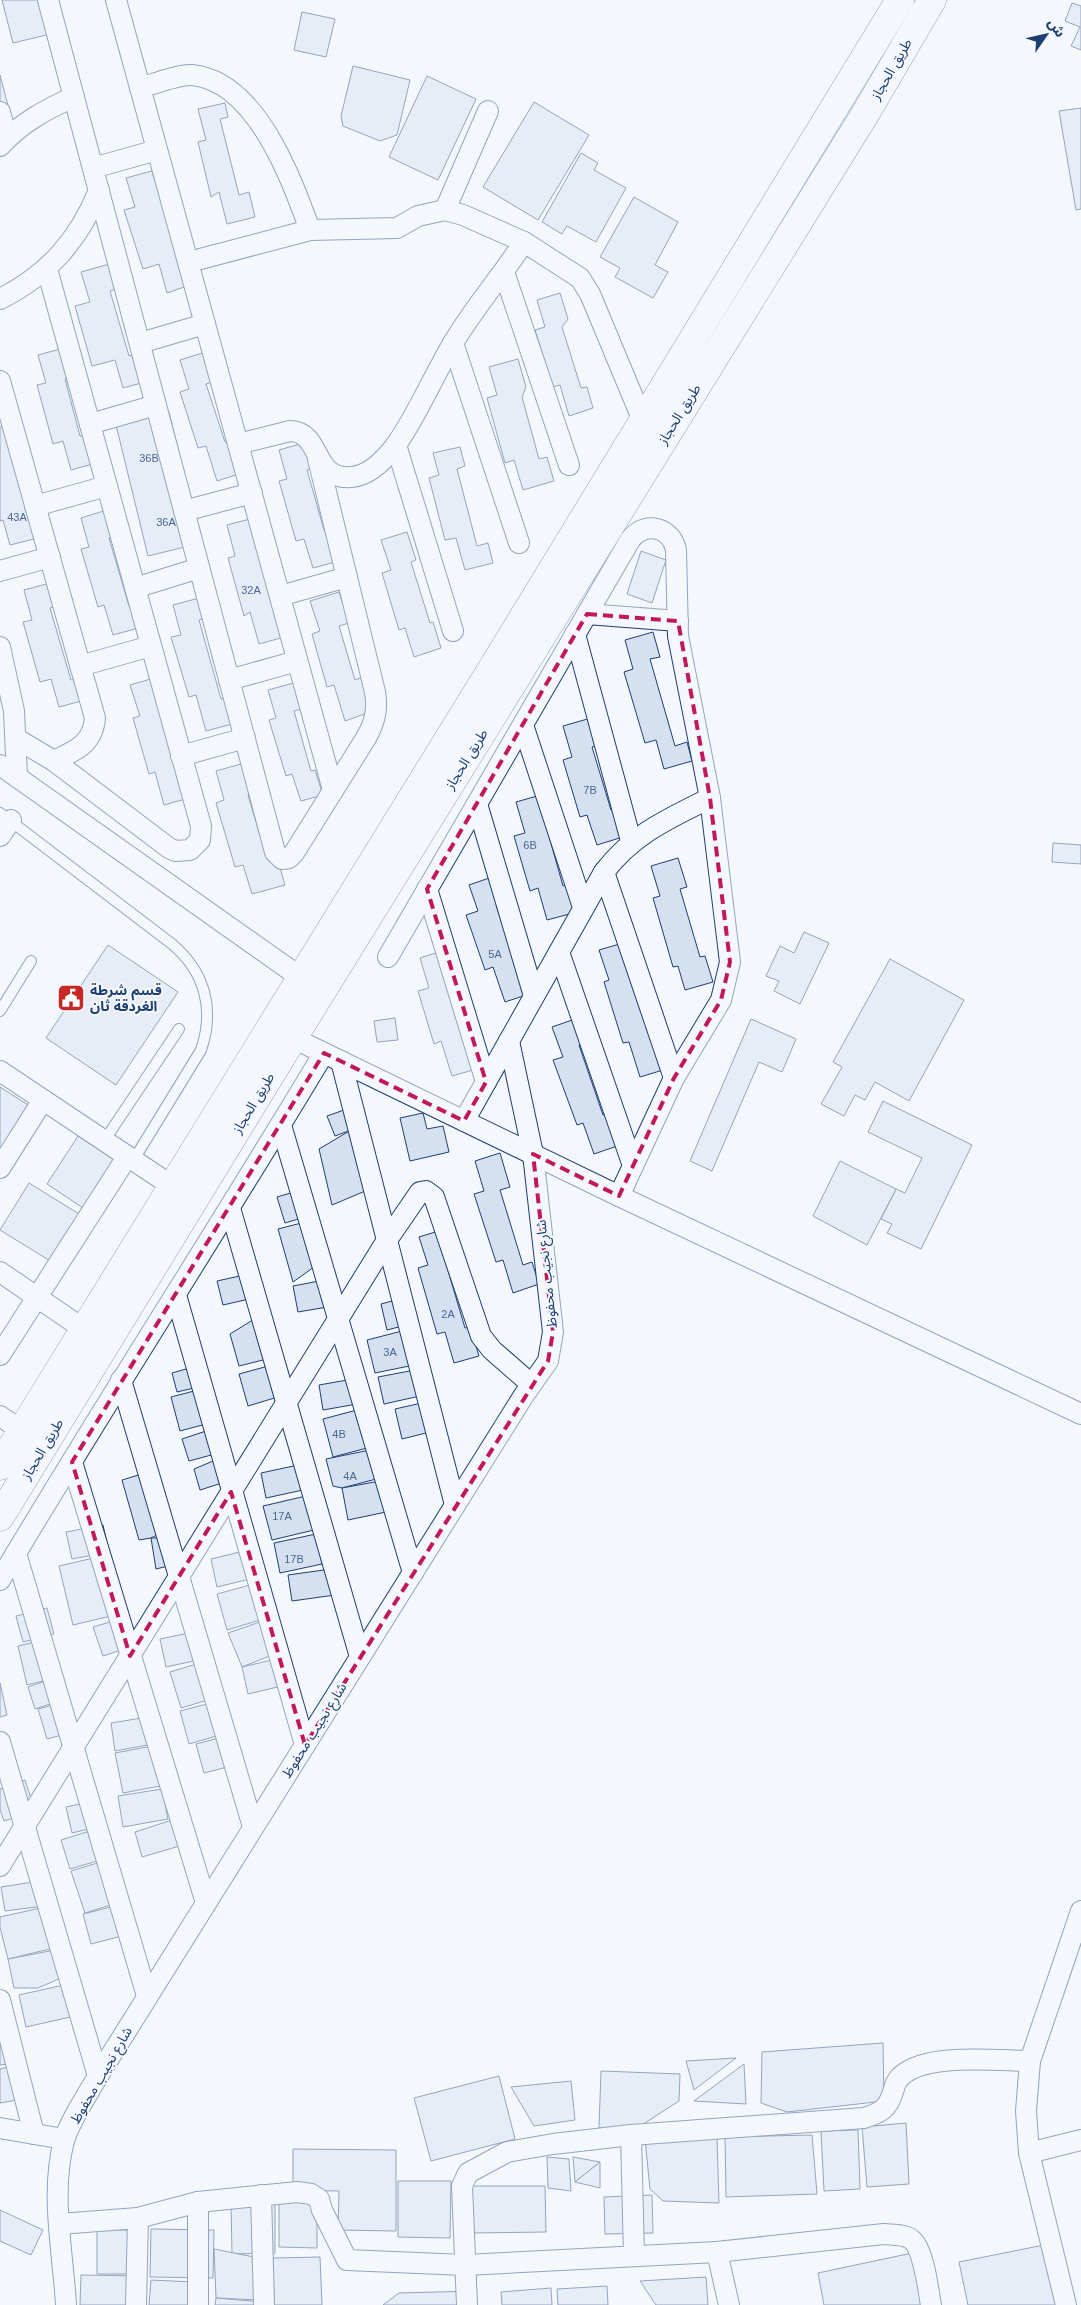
<svg xmlns="http://www.w3.org/2000/svg" width="1081" height="2305" viewBox="0 0 1081 2305" font-family="Helvetica,'Noto Sans Arabic',sans-serif">
<rect width="100%" height="100%" fill="#f4f7fb"/>
<!-- building -->
<g fill="#d5e0f0" stroke="#1d3f73">
<polygon points="2,0 55,0 63,31 13,43"/>
<polygon points="1072,3 1081,6 1081,50 1071,46 1080,27 1065,21"/>
<polygon points="302,12 335,19 326,57 294,50"/>
<polygon points="353,66 410,80 397,135 380,141 343,126 341,116"/>
<polygon points="0,75 12,121 0,124"/>
<polygon points="427,76 476,99 438,180 389,157"/>
<polygon points="534,102 589,135 538,220 483,187"/>
<polygon points="225,103 228,117 220,119 239,195 249,192 255,217 227,224 219,192 211,197 198,142 206,140 198,109"/>
<polygon points="1081,108 1081,209 1076,210 1059,111"/>
<polygon points="581,153 598,163 594,170 626,188 596,242 567,226 562,234 542,222"/>
<polygon points="152,171 187,286 167,293 159,264 143,269 124,210 135,207 126,178"/>
<polygon points="634,197 678,222 655,265 668,272 653,298 615,277 620,268 600,257"/>
<polygon points="113,263 120,288 110,291 129,356 137,354 145,382 123,388 115,360 92,366 75,306 90,302 81,272"/>
<polygon points="560,293 568,319 562,327 581,388 587,387 593,408 569,416 560,385 553,387 535,330 545,327 537,300"/>
<polygon points="64,348 72,377 65,379 80,436 93,433 100,462 71,470 63,441 53,444 37,385 46,383 38,355"/>
<polygon points="209,351 218,380 206,384 225,442 234,439 245,472 217,481 206,446 198,448 180,392 189,389 180,360"/>
<polygon points="518,359 526,387 522,397 539,459 547,457 554,481 523,490 514,460 505,463 487,398 497,395 489,367"/>
<polygon points="169,412 201,543 148,556 116,425"/>
<polygon points="7,425 38,538 10,545 3,520 0,521 0,427"/>
<polygon points="307,442 314,468 307,470 324,530 330,529 339,561 313,568 304,539 296,541 279,481 287,479 279,450"/>
<polygon points="460,447 465,466 457,469 477,546 488,543 493,563 465,570 456,538 445,540 429,478 439,475 433,453"/>
<polygon points="107,510 114,536 109,538 129,606 135,604 142,627 113,635 104,605 98,607 81,549 89,547 81,518"/>
<polygon points="250,519 288,636 259,644 250,612 244,616 228,558 235,556 227,525"/>
<polygon points="407,532 416,560 411,562 430,623 433,622 441,648 414,657 405,628 399,630 382,573 391,570 381,540"/>
<polygon points="641,551 666,560 652,603 627,594"/>
<polygon points="50,583 57,606 50,608 71,680 79,678 85,700 59,707 51,679 40,682 23,622 32,620 24,590"/>
<polygon points="339,592 349,623 339,626 355,680 362,677 373,711 345,721 334,685 327,687 312,634 320,631 310,601"/>
<polygon points="203,597 209,617 199,620 221,699 228,697 236,723 206,731 196,695 189,697 171,637 181,635 173,605"/>
<polygon points="653,632 660,657 650,659 675,746 687,742 692,761 664,769 656,740 645,743 624,672 633,669 625,640"/>
<polygon points="154,678 189,798 164,805 155,772 149,774 133,718 140,716 130,685"/>
<polygon points="297,682 305,708 294,711 311,771 315,770 323,795 301,801 292,774 286,776 269,720 276,718 268,690"/>
<polygon points="591,718 599,745 592,747 611,810 618,808 626,836 597,845 587,815 580,817 563,760 572,757 563,726"/>
<polygon points="248,762 257,793 248,795 267,859 278,861 285,885 252,894 243,865 235,867 216,803 224,800 216,771"/>
<polygon points="544,794 545,822 563,886 569,884 577,912 547,920 538,888 530,891 514,836 525,833 516,802"/>
<polygon points="1053,843 1081,845 1081,864 1052,862"/>
<polygon points="678,858 687,887 680,889 700,957 705,956 713,982 685,990 678,966 673,967 653,898 660,896 651,866"/>
<polygon points="495,876 504,903 496,905 526,995 505,1002 493,967 485,970 466,915 478,911 469,885"/>
<polygon points="804,932 829,943 800,1004 774,991 779,981 766,976 780,946 794,953"/>
<polygon points="623,943 663,1070 640,1077 629,1042 623,1043 604,982 609,980 599,950"/>
<polygon points="108,945 178,992 116,1085 46,1038"/>
<polygon points="442,951 480,1068 452,1076 441,1041 434,1044 418,991 429,988 420,958"/>
<polygon points="890,959 964,1000 909,1101 875,1082 865,1100 855,1095 844,1116 821,1104 842,1067 833,1062"/>
<polygon points="395,1018 398,1040 377,1042 374,1021"/>
<polygon points="578,1018 586,1043 579,1045 603,1115 609,1115 620,1145 594,1154 583,1123 577,1125 553,1060 563,1057 552,1027"/>
<polygon points="751,1019 796,1039 782,1072 759,1062 712,1171 690,1161"/>
<polygon points="0,1087 42,1114 0,1170"/>
<polygon points="883,1101 972,1145 921,1249 887,1233 892,1224 881,1219 896,1189 905,1193 922,1158 868,1132"/>
<polygon points="344,1110 351,1130 335,1136 327,1116"/>
<polygon points="423,1113 427,1129 443,1126 449,1152 410,1161 400,1118"/>
<polygon points="351,1130 370,1189 332,1205 319,1149"/>
<polygon points="78,1136 130,1170 98,1218 47,1184"/>
<polygon points="500,1153 510,1187 500,1190 523,1265 532,1262 539,1284 513,1293 503,1260 496,1262 474,1194 484,1191 475,1161"/>
<polygon points="840,1161 896,1189 867,1245 813,1216"/>
<polygon points="29,1183 84,1217 55,1264 0,1230"/>
<polygon points="294,1192 305,1217 285,1223 277,1197"/>
<polygon points="317,1219 328,1257 293,1282 278,1229"/>
<polygon points="442,1230 444,1257 465,1328 470,1327 479,1356 454,1363 445,1332 437,1334 418,1268 428,1265 419,1237"/>
<polygon points="244,1275 249,1299 223,1305 217,1281"/>
<polygon points="335,1278 339,1305 298,1312 293,1286"/>
<polygon points="411,1296 418,1322 387,1330 381,1304"/>
<polygon points="256,1318 267,1359 239,1366 230,1334"/>
<polygon points="406,1330 414,1365 375,1373 367,1340"/>
<polygon points="272,1365 281,1396 248,1406 239,1374"/>
<polygon points="193,1367 198,1387 177,1392 172,1373"/>
<polygon points="415,1370 420,1396 384,1404 378,1377"/>
<polygon points="353,1379 357,1404 323,1410 319,1385"/>
<polygon points="198,1390 206,1424 180,1431 171,1397"/>
<polygon points="435,1400 442,1429 402,1439 395,1409"/>
<polygon points="357,1410 367,1448 333,1457 323,1419"/>
<polygon points="209,1430 215,1454 189,1461 182,1439"/>
<polygon points="370,1450 380,1478 342,1488 333,1486 326,1459"/>
<polygon points="218,1459 222,1483 200,1490 194,1469"/>
<polygon points="298,1465 303,1490 266,1498 261,1473"/>
<polygon points="145,1473 163,1532 151,1538 139,1540 122,1480"/>
<polygon points="380,1481 386,1512 348,1520 342,1488"/>
<polygon points="306,1496 314,1530 272,1540 263,1506"/>
<polygon points="103,1525 109,1552 72,1559 66,1532"/>
<polygon points="316,1534 322,1564 280,1573 274,1543"/>
<polygon points="151,1538 164,1538 172,1565 156,1569"/>
<polygon points="244,1551 250,1579 217,1587 211,1559"/>
<polygon points="98,1557 111,1616 73,1625 59,1566"/>
<polygon points="331,1569 335,1595 292,1601 288,1575"/>
<polygon points="250,1585 260,1620 227,1630 217,1594"/>
<polygon points="47,1608 54,1634 23,1642 16,1616"/>
<polygon points="123,1618 133,1646 103,1656 93,1627"/>
<polygon points="260,1622 272,1655 242,1667 228,1633"/>
<polygon points="193,1632 198,1660 166,1667 160,1639"/>
<polygon points="51,1638 51,1679 27,1685 18,1646"/>
<polygon points="276,1659 282,1686 248,1694 242,1667"/>
<polygon points="200,1663 211,1699 181,1708 170,1672"/>
<polygon points="51,1679 59,1701 35,1709 28,1687"/>
<polygon points="0,1683 7,1715 0,1717"/>
<polygon points="68,1701 77,1731 47,1739 38,1709"/>
<polygon points="211,1703 220,1735 189,1744 180,1711"/>
<polygon points="148,1717 153,1744 115,1751 111,1723"/>
<polygon points="223,1737 231,1766 204,1773 196,1744"/>
<polygon points="152,1746 160,1786 123,1793 115,1753"/>
<polygon points="25,1780 35,1811 4,1821 0,1809 0,1789"/>
<polygon points="162,1789 168,1819 123,1827 118,1796"/>
<polygon points="99,1800 105,1825 72,1833 66,1807"/>
<polygon points="175,1819 183,1845 142,1857 135,1832"/>
<polygon points="96,1829 104,1859 70,1869 61,1840"/>
<polygon points="104,1861 117,1903 85,1913 71,1871"/>
<polygon points="40,1881 44,1906 5,1911 1,1887"/>
<polygon points="119,1905 126,1935 91,1944 83,1914"/>
<polygon points="45,1907 54,1948 8,1959 0,1927 0,1917"/>
<polygon points="55,1950 61,1978 38,1988 14,1988 8,1959"/>
<polygon points="68,1984 75,2016 26,2027 19,1995"/>
<polygon points="0,2034 7,2064 0,2065"/>
<polygon points="883,2043 884,2101 787,2112 761,2103 762,2052"/>
<polygon points="736,2058 694,2090 686,2061"/>
<polygon points="744,2064 746,2104 694,2101"/>
<polygon points="13,2066 23,2099 0,2103 0,2069"/>
<polygon points="601,2071 680,2074 679,2101 634,2130 599,2128"/>
<polygon points="499,2076 515,2139 431,2161 414,2098"/>
<polygon points="571,2081 575,2120 534,2126 511,2087"/>
<polygon points="906,2123 909,2184 867,2187 862,2127"/>
<polygon points="858,2130 860,2189 824,2191 821,2131"/>
<polygon points="812,2135 817,2194 726,2197 725,2137"/>
<polygon points="717,2137 719,2203 663,2201 650,2189 645,2139"/>
<polygon points="293,2149 396,2150 396,2231 338,2230 339,2191 293,2190"/>
<polygon points="547,2157 569,2159 571,2191 548,2188"/>
<polygon points="573,2157 600,2162 575,2182"/>
<polygon points="600,2162 600,2188 575,2182"/>
<polygon points="398,2181 451,2181 450,2238 398,2237"/>
<polygon points="472,2186 545,2186 546,2232 473,2233"/>
<polygon points="652,2195 653,2233 605,2234 604,2197"/>
<polygon points="279,2199 317,2199 317,2248 279,2247"/>
<polygon points="231,2204 275,2204 275,2253 232,2254"/>
<polygon points="0,2210 43,2230 31,2255 0,2241"/>
<polygon points="151,2229 214,2230 213,2278 150,2277"/>
<polygon points="97,2230 147,2230 146,2274 97,2274"/>
<polygon points="1044,2245 1072,2305 968,2305 959,2262"/>
<polygon points="214,2249 259,2258 259,2300 216,2298"/>
<polygon points="912,2253 923,2305 824,2305 818,2273"/>
<polygon points="320,2257 322,2305 274,2305 273,2258"/>
<polygon points="81,2275 145,2276 145,2305 80,2305"/>
<polygon points="706,2277 708,2305 656,2305 640,2281"/>
<polygon points="151,2280 193,2282 192,2305 149,2305"/>
<polygon points="607,2286 608,2305 558,2305 557,2289"/>
<polygon points="551,2288 552,2305 502,2305 501,2292"/>
<polygon points="475,2291 476,2305 383,2305 399,2293"/>
<polygon points="216,2298 262,2302 261,2305 215,2305"/>
</g>
<g fill="none" stroke-linecap="round" stroke-linejoin="round">
<!-- lane casing -->
<g stroke="#1d3f73" stroke-width="12">
<g id="lane">
<path d="M 0,813 L 172,944 C 205,972 215,1009 201,1050 L 133,1161"/>
<polyline points="0,1011 31,961"/>
<polyline points="104,1141 179,1029"/>
</g>
</g>
<!-- street casing -->
<g stroke="#1d3f73" stroke-width="22">
<g id="street">
<path d="M 48,0 L 275,852 L 282,859 L 289,858 L 294,853 L 366,738 C 375,722 378,709 375,692 L 318,459"/>
<polyline points="116,0 333,790"/>
<path d="M 140,88 C 154,84 179,74 192,75 C 256,81 291,178 310,230"/>
<polyline points="0,112 7,138"/>
<path d="M 0,146 C 21,123 46,109 74,97"/>
<polyline points="93,168 157,150"/>
<polyline points="445,210 488,111"/>
<polyline points="189,262 310,230 397,228 418,216 445,210 463,215 524,242 580,278 590,294 643,421"/>
<polyline points="47,269 201,826 200,840 190,850 175,851 169,848 54,761"/>
<polyline points="504,272 569,465"/>
<path d="M 0,299 C 48,275 79,240 99,190"/>
<polyline points="140,343 205,324"/>
<polyline points="453,343 519,543"/>
<path d="M 0,381 L 95,718 C 93,744 75,751 54,761 L 17,739"/>
<polyline points="90,424 156,405"/>
<path d="M 238,444 L 290,431 C 323,432 311,480 351,477 C 369,476 386,458 396,445 C 417,415 433,377 452,345 C 473,309 501,277 524,242"/>
<polyline points="396,445 453,631"/>
<polyline points="35,506 107,486"/>
<polyline points="184,511 252,493"/>
<polyline points="0,571 50,557"/>
<polyline points="135,588 199,568"/>
<polyline points="280,596 347,577"/>
<polyline points="587,614 678,621"/>
<polyline points="575,634 631,841"/>
<polyline points="0,647 14,711 17,777"/>
<polyline points="80,666 151,646"/>
<polyline points="229,680 297,661"/>
<polyline points="523,725 583,907"/>
<polyline points="181,756 245,738"/>
<polyline points="0,765 300,977"/>
<polyline points="477,804 534,996"/>
<polyline points="0,836 11,820"/>
<polyline points="604,872 674,1078"/>
<polyline points="427,889 486,1082"/>
<polyline points="559,952 633,1166"/>
<path d="M 388,957 L 630,540 C 645,520 671,527 676,550 L 678,636 L 710,798 L 730,962 L 721,1000 L 674,1078 L 619,1196"/>
<polyline points="293,1038 619,1196 1081,1414"/>
<polyline points="341,1061 455,1505"/>
<polyline points="0,1071 172,1186"/>
<path d="M 464,1121 L 604,872 C 633,834 668,819 710,798"/>
<polyline points="281,1125 413,1573"/>
<polyline points="0,1168 43,1100"/>
<polyline points="230,1208 360,1657"/>
<polyline points="0,1272 85,1330"/>
<polyline points="176,1295 305,1745"/>
<polyline points="0,1355 127,1157"/>
<polyline points="121,1380 253,1827"/>
<polyline points="0,1416 22,1431"/>
<polyline points="72,1462 206,1903"/>
<polyline points="16,1553 147,1996"/>
<path d="M 0,1580 C 105,1403 218,1230 324,1053"/>
<polyline points="0,1742 98,2076"/>
<polyline points="0,1866 387,1240 420,1192 426,1191 434,1197 481,1336 492,1350 531,1384"/>
<polyline points="0,2000 34,2134"/>
<polyline points="0,2128 64,2139"/>
<polyline points="631,2135 634,2256"/>
<polyline points="1029,2153 1081,2140"/>
<polyline points="261,2195 264,2305"/>
<polyline points="198,2202 198,2305"/>
<polyline points="59,2224 138,2218 198,2202 297,2192 311,2194 319,2199 322,2210 347,2260 465,2265 717,2252 729,2305"/>
<path d="M 717,2252 L 884,2234 C 893,2235 905,2234 912,2240 C 924,2250 928,2289 931,2305"/>
<path d="M 66,2305 C 63,2252 50,2193 64,2141 C 69,2122 88,2094 98,2076 L 524,1395 L 548,1361 L 553,1332 L 533,1154 L 509,1041"/>
<polyline points="136,2305 138,2218"/>
<path d="M 467,2305 L 462,2186 L 468,2173 L 507,2152 L 553,2144 L 631,2135 L 864,2118 C 880,2113 888,2109 893,2092 C 894,2089 895,2084 897,2081 C 917,2051 998,2061 1030,2061"/>
<polyline points="1066,2305 1029,2153 1026,2111 1030,2061 1081,1911"/>
</g>
</g>
<!-- primary casing -->
<g stroke="#1d3f73" stroke-width="29">
<g id="primary">
<polyline points="0,1466 504,649 900,0"/>
<polyline points="0,1517 293,1038 867,111 932,0"/>
</g>
</g>
<!-- lane -->
<use href="#lane" stroke="#f4f7fb" stroke-width="10"/>
<!-- street -->
<use href="#street" stroke="#f4f7fb" stroke-width="20"/>
<!-- primary -->
<use href="#primary" stroke="#f4f7fb" stroke-width="28"/>
</g>
<!-- marked area -->
<path d="M0 0H1081V2305H0ZM 587,614 L 678,621 L 710,798 L 730,962 L 721,1000 L 674,1078 L 619,1196 L 533,1154 L 553,1332 L 548,1361 L 305,1745 L 231,1492 L 130,1656 L 72,1462 L 324,1053 L 464,1121 L 486,1082 L 427,889 Z" fill="#f4f7fb" fill-opacity=".55" fill-rule="evenodd"/>
<path fill="none" stroke="#c2185b" stroke-width="4" stroke-dasharray="10 6" stroke-linejoin="round" d="M 587,614 L 678,621 L 710,798 L 730,962 L 721,1000 L 674,1078 L 619,1196 L 533,1154 L 553,1332 L 548,1361 L 305,1745 L 231,1492 L 130,1656 L 72,1462 L 324,1053 L 464,1121 L 486,1082 L 427,889 Z"/>
<!-- icons -->
<defs>
<g id="civic-square" transform="scale(1.4375)"><rect x="-9" y="-9" width="18" height="18" rx="4" fill="#c62828" stroke="#f4f7fb"/><path d="M-.6-6.5H3V-4.5H.6V-3L4-1V1h2V6H-6V1h2V-1L-.6-3ZM-1.2 2.5V6h2.4V2.5Z" fill="#fff"/></g>
</defs>
<g fill-rule="evenodd">
<use href="#civic-square" x="71" y="998"/>
</g>
<g text-anchor="middle" dominant-baseline="central" stroke-width="4" stroke-linejoin="round" paint-order="stroke">
<!-- number labels -->
<g font-size="11" fill="#4b6792">
<text x="149" y="458">36B</text>
<text x="17" y="517">43A</text>
<text x="166" y="522">36A</text>
<text x="251" y="590">32A</text>
<text x="590" y="790">7B</text>
<text x="530" y="845">6B</text>
<text x="495" y="954">5A</text>
<text x="448" y="1314">2A</text>
<text x="390" y="1352">3A</text>
<text x="339" y="1434">4B</text>
<text x="350" y="1476">4A</text>
<text x="282" y="1516">17A</text>
<text x="294" y="1559">17B</text>
</g>
<!-- street labels -->
<g font-size="14" fill="#1d3f73" stroke="#f4f7fb">
<text transform="translate(891 69) rotate(-60)">طريق الحجاز</text>
<text transform="translate(679 414) rotate(-58)">طريق الحجاز</text>
<text transform="translate(466 759) rotate(-58)">طريق الحجاز</text>
<text transform="translate(253 1103) rotate(-59)">طريق الحجاز</text>
<text transform="translate(546 1274) rotate(-96)">شارع نجيب محفوظ</text>
<text transform="translate(42 1449) rotate(-59)">طريق الحجاز</text>
<text transform="translate(314 1730) rotate(-58)">شارع نجيب محفوظ</text>
<text transform="translate(101 2075) rotate(-60)">شارع نجيب محفوظ</text>
</g>
<!-- poi labels -->
<g font-size="14" font-weight="bold" fill="#1d3f73" stroke="#f4f7fb" text-anchor="start">
<text x="90" y="990">قسم شرطة<tspan x="90" dy="16">الغردقة ثان</tspan></text>
</g>
</g>
<!-- north arrow -->
<g transform="translate(1046 35) rotate(56)" stroke="#f4f7fb" stroke-width="4" paint-order="stroke">
<path d="M0-4L9 19L0 12L-9 19Z" fill="#1d3f73"/>
<text y="-8" font-size="14" font-weight="bold" text-anchor="middle" fill="#1d3f73">ش</text>
</g>
</svg>
